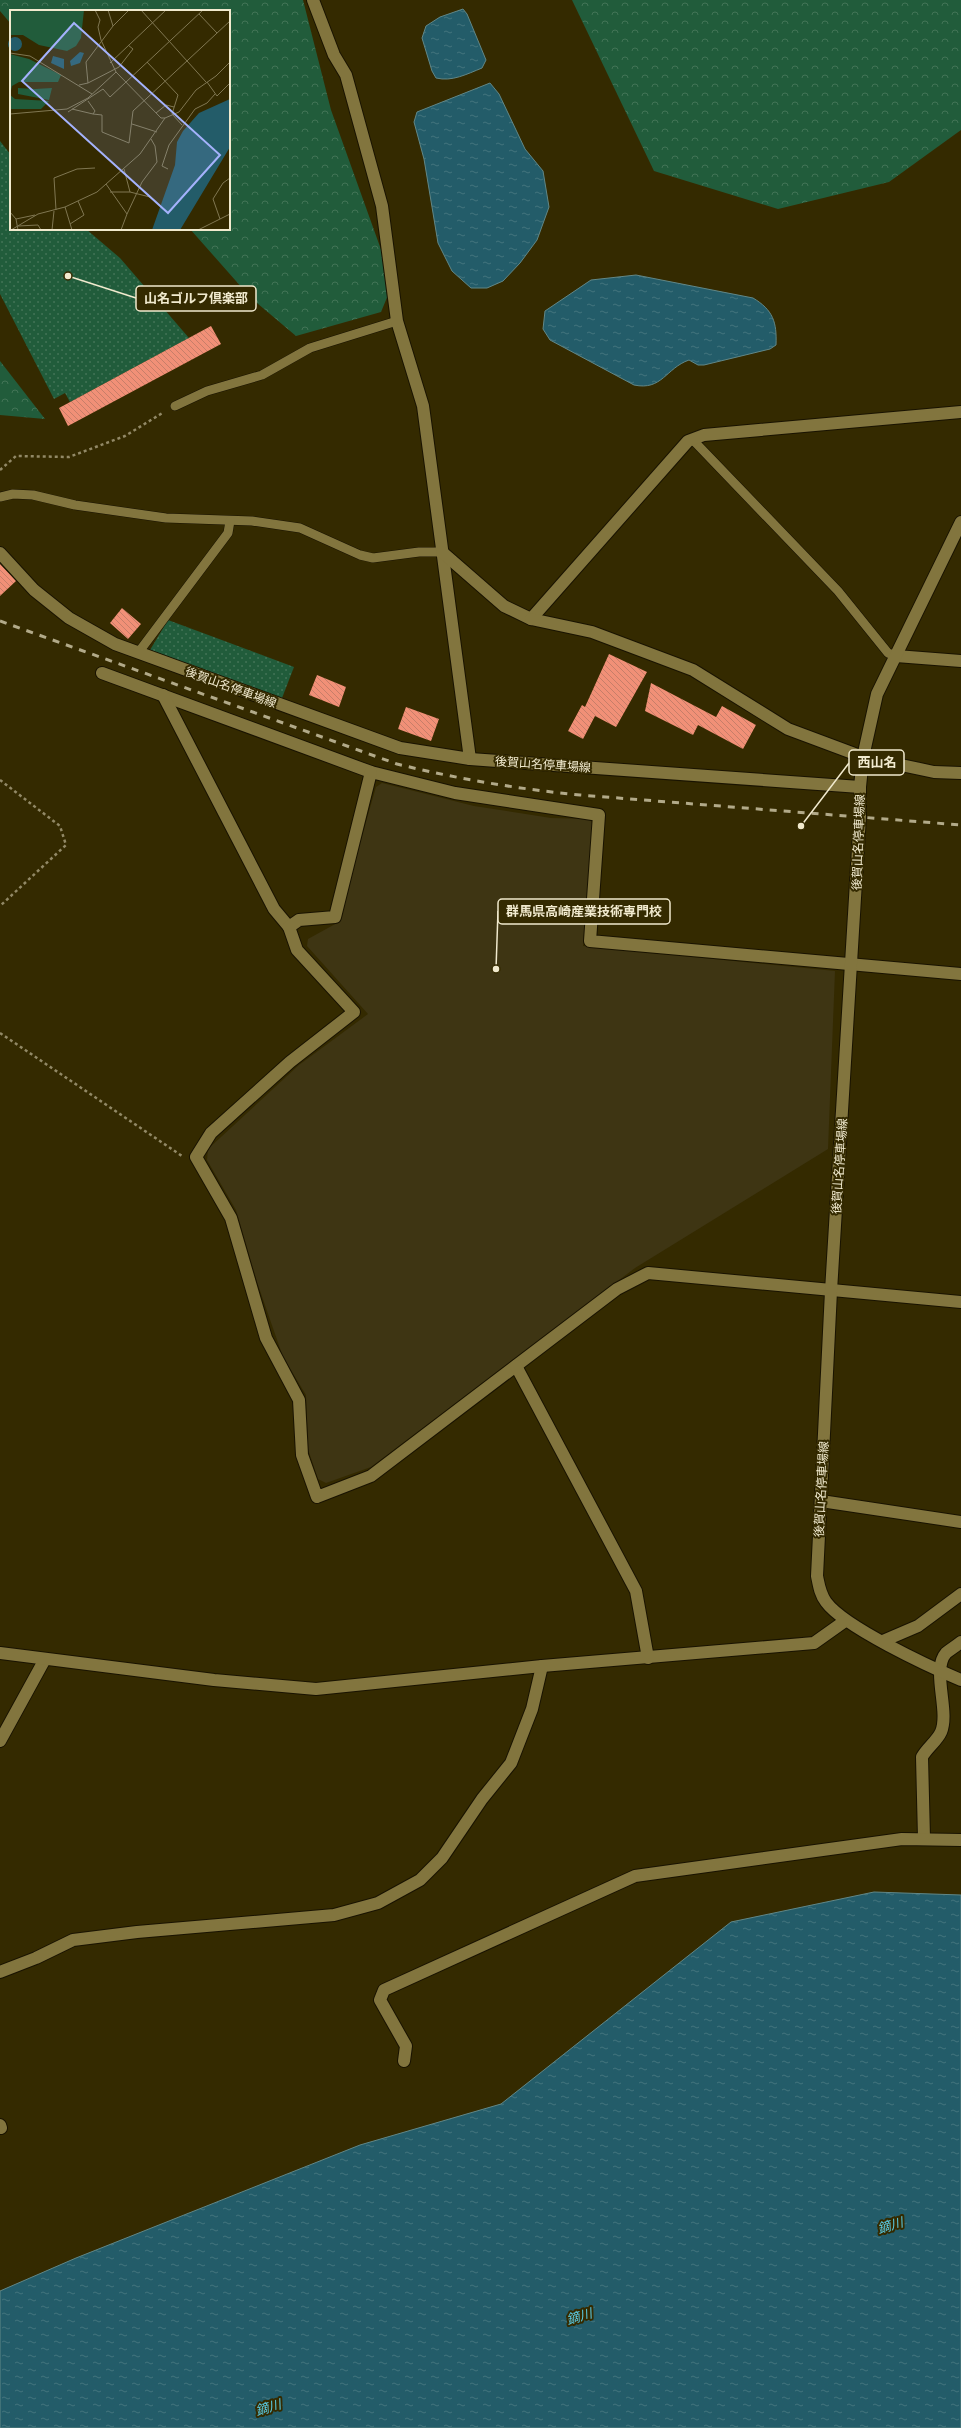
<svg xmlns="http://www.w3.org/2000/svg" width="961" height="2428" viewBox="0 0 961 2428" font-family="Montserrat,'Noto Sans JP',sans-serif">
<defs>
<pattern id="grass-dots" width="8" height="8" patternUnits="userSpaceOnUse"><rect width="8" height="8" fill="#215c3b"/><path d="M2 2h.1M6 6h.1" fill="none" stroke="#427456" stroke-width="1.8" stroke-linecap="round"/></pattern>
<pattern id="forest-crowns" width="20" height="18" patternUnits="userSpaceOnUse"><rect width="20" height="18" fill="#215c3b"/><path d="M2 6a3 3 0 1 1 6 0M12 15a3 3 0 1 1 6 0" fill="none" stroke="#427456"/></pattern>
<pattern id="water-ripples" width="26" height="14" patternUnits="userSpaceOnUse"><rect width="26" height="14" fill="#235c69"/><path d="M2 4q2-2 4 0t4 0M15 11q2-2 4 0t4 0" fill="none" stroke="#43747d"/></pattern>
<pattern id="building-back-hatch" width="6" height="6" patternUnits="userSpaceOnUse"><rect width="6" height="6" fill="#f19077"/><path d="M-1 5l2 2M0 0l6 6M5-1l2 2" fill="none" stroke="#c77e69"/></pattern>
</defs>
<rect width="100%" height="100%" fill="#342a00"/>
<!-- built -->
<polygon fill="#3e3513" points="382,783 474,806 551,818 589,819 593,824 583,946 835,971 828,1149 635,1268 371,1467 326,1483 318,1479 308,1449 306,1395 283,1357 257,1282 236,1210 207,1160 208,1149 299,1065 368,1014 307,946 308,939 337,923 376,787"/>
<!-- grass -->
<g fill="url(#grass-dots)">
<polygon points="0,141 11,155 11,229 86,229 120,258 189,338 70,402 65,393 54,399 0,294"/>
<polygon points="168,620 294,667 282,698 150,650"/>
</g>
<!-- forest -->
<g fill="url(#forest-crowns)">
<polygon points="0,0 303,0 331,110 393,283 381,312 296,336 251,298 190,229 229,229 229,11 11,11 11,24 0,11"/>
<polygon points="572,0 961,0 961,130 889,182 778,209 654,171"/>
<polygon points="0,361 45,419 0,415"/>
</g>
<!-- water -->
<g fill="url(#water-ripples)" stroke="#618787">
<path d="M 463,9 L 467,14 L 486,60 L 482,68 C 467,74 452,82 436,78 L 432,71 L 422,38 L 426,26 L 440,17 Z"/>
<polygon points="490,83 499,94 525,149 543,171 549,207 537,240 520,263 503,281 487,288 471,288 452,271 438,243 424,159 414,122 417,112"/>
<path d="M 636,275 L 753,298 C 773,310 777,322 776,345 L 770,349 L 704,365 L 698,365 L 689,360 C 666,368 662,391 634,385 L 550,340 L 543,329 L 545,311 L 591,280 Z"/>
<polygon points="874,1892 961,1895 961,2428 0,2428 0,2291 76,2258 360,2145 501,2104 731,1922"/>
</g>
<!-- building -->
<g fill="url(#building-back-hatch)">
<polygon points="211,326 221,344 68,426 59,408"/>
<polygon points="0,564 16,581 0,596"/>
<polygon points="122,608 141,624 128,639 110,623"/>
<polygon points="609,654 647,672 616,727 595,716 583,739 568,731 582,705 585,707"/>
<polygon points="317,675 346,687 339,707 309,695"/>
<polygon points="651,683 716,717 722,706 756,725 743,749 698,725 693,735 645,711"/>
<polygon points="406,707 439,719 431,741 398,729"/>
</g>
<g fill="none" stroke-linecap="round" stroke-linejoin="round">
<!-- lane casing -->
<g stroke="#191300" stroke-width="10">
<g id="lane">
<polyline points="175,406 207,391 262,375 310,348 397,321"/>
<polyline points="692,439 838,591 888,653 896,656"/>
<polyline points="0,497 13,494 33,495 75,505 166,518 252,521 300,528 360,555 373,558 419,552 442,552"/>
<polyline points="138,653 228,533 230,521"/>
</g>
</g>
<!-- street casing -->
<g stroke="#191300" stroke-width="14">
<g id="street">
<polyline points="313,0 334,55 346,75 382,206 397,321 423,406 470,759"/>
<polyline points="442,552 504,606 531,619 688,441 704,435 961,412"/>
<polyline points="531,619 592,632 693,670 788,729 863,757 934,772 961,773"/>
<polyline points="896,656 961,661"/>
<polyline points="102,673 371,772 455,793 599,815 590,941 961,974"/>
<polyline points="163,695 274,909 289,927"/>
<polyline points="371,772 335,917 299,920 289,927 297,950 354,1012 290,1062 211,1133 196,1157 231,1218 266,1338 299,1400 302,1455 317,1497 371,1476 617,1289 648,1273 961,1302"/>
<polyline points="860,787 863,757 877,694 961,522"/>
<polyline points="516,1366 636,1591 648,1658"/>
<polyline points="821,1501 961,1522"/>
<polyline points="883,1641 918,1626 961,1594"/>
<polyline points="0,1741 45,1659"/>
<path d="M 924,1838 L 922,1757 C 927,1748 937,1741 941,1732 C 950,1711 931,1670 946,1653 C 951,1649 956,1646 961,1642"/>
<polyline points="0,1972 36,1958 73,1940 137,1932 334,1915 378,1903 420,1880 442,1858 482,1799 511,1763 532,1709 542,1666"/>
<polyline points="404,2061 406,2046 380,2000 384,1990 635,1876 902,1839 961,1840"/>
<polyline points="0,2125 1,2128"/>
</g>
</g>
<!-- secondary casing -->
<g stroke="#191300" stroke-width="14">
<g id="secondary">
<path d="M 0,553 L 34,590 L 69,618 L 115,644 L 400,748 L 470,759 L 860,787 L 860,816 L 831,1291 L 817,1576 C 819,1586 820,1594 826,1602 C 844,1627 930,1667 961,1680"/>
<polyline points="0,1653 214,1680 316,1689 542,1666 814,1643 845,1621"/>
</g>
</g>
<!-- path -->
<g stroke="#928966" stroke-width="2.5" stroke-dasharray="3 3" stroke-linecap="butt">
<polyline points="0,470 16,456 69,457 125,436 164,412"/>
<polyline points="0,780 60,826 66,845 0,906"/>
<polyline points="0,1033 182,1156"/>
</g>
<!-- lane -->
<use href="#lane" stroke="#82753e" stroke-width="9"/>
<!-- street -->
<use href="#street" stroke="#82753e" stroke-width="12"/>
<!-- secondary -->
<use href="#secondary" stroke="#82753e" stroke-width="12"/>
<!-- rail -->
<path stroke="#b2aa89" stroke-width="3" stroke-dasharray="7 7" stroke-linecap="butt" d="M 0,621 L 397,764 C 458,779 518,789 580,795 L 961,825"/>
</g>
<g text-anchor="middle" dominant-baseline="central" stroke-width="4" stroke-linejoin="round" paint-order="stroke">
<!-- street labels -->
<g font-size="12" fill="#f1eace" stroke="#342a00">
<text transform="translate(231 687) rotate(20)">後賀山名停車場線</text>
<text transform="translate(543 764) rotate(4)">後賀山名停車場線</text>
<text transform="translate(858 842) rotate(-88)">後賀山名停車場線</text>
<text transform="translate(839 1166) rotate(-86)">後賀山名停車場線</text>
<text transform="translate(821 1489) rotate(-87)">後賀山名停車場線</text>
</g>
<!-- water labels -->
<g font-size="13" font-style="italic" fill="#5bd0eb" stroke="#342a00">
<text transform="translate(890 2225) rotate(-16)">鏑川</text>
<text transform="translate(579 2316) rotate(-16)">鏑川</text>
<text transform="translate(268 2407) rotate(-16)">鏑川</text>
</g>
</g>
<!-- overview -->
<g transform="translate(10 10)">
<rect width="220" height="220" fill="#342a00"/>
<path d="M 8,78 L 25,79 L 42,78 L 39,90 L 8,84 Z" fill="#215c3b"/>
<path d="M 0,0 L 74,0 L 71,28 L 66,36 L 57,41 L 29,35 L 13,25 L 0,25 ZM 0,44 L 19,49 L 51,65 L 48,72 L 9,72 L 2,76 L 0,85 L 5,89 L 39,91 L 31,99 L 0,99 Z" fill="#215c3b"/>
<path d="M-2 34a7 7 0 1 1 14 0a7 7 0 1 1-14 0ZM 70,42 L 74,43 L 70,53 L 61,56 L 60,51 ZM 43,46 L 54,49 L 54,59 L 41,53 ZM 220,89 L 220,137 L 170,220 L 142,220 L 165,155 L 167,132 L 173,121 L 189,103 Z" fill="#235c69"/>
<path fill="none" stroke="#807752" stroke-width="1" d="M 85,0 L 90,10 L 88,17 L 91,30 L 106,62M 98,0 L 103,16M 131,0 L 196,72M 189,4 L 207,23M 0,43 L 20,46 L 82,84M 137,52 L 168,85 L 162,104 L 172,115M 100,53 L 156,0M 197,72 L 207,86 L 220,73M 78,73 L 109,57 L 123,39 L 118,35M 69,75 L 78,73 L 76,52 L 103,16 L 119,0M 78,91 L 85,101 L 83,104 L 92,105 L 92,122 L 119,133 L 123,101 L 220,11M 62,99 L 83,104M 58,102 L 93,79 L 100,87 L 193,0M 146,103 L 156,95 L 164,97M 0,104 L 57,99 L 78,88 L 106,62 L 151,108 L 155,108 L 169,102 L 186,80 L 206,66 L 220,52M 122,114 L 147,122M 114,159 L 120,182M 158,159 L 152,156 L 159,135 L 185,99 L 197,93 L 205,84M 96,174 L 117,204 L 111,220M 100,182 L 120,182 L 140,187M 55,197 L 62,220M 46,200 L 44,168 L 67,159 L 85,158M 0,202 L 6,209 L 8,220M 117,204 L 132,172 L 147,152 L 145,136 L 141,129M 6,209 L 25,205M 210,209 L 203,189 L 213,173 L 220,168M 60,214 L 74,205 L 68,191M 8,216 L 28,215 L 31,220M 1,220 L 28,204 L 55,197 L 87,182 L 130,144 L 155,108M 42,220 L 44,201M 188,220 L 220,204"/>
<path fill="#a4b2fc" fill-opacity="0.15" stroke="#a4b2fc" stroke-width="2" d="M 64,13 L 210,145 L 158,203 L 12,71 Z"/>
<rect width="220" height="220" fill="none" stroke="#f1eace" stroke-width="2"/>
</g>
<!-- callouts -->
<path fill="none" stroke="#f1eace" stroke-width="1.5" d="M68 276L136 298M801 826L849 763M496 969L498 911"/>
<g fill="#f1eace" stroke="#342a00" stroke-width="1.5">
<circle cx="68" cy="276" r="4"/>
<circle cx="801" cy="826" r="4"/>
<circle cx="496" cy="969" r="4"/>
</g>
<g fill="#342a00" stroke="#f1eace" stroke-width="1.5">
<rect x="136" y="286" width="120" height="25" rx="4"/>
<rect x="849" y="750" width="55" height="25" rx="4"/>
<rect x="498" y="899" width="172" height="25" rx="4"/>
</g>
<g font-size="13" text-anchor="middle" font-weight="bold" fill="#f1eace">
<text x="196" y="303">山名ゴルフ倶楽部</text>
<text x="877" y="767">西山名</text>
<text x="584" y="916">群馬県高崎産業技術専門校</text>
</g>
</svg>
